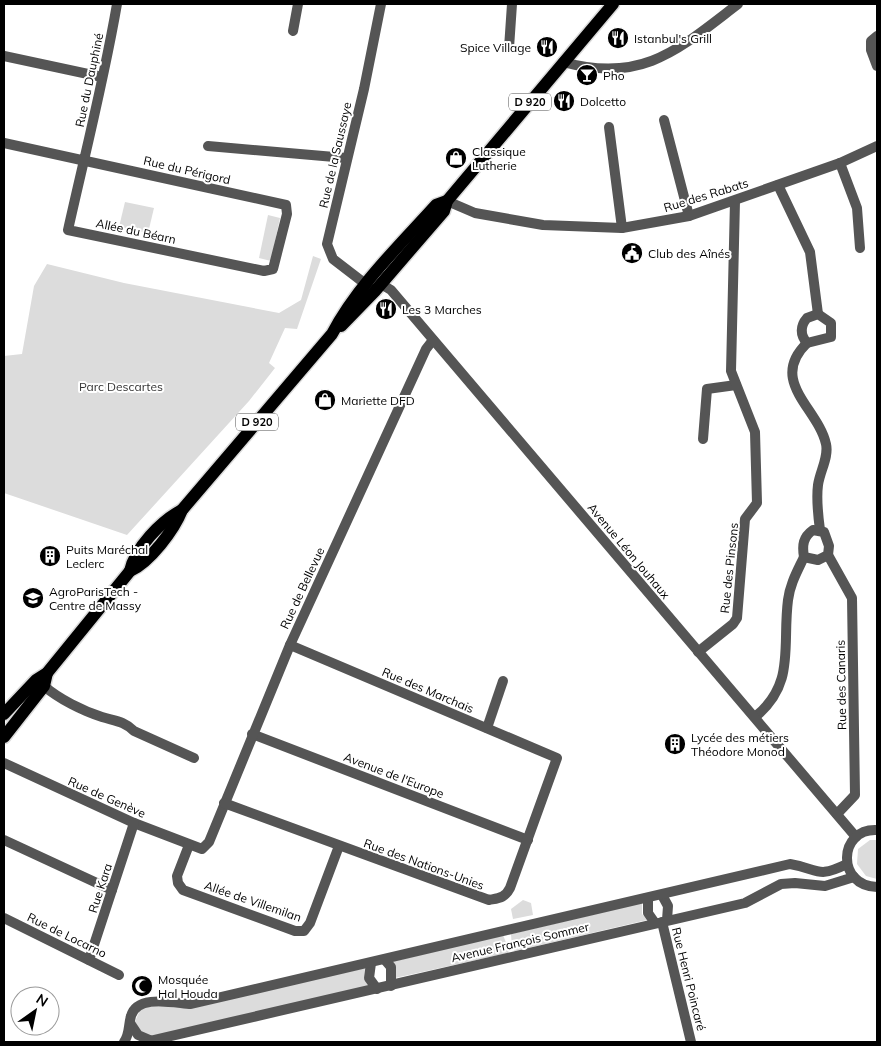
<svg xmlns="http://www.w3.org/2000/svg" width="881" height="1046" viewBox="0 0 881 1046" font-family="Mulish,sans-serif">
<rect width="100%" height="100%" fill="#fff"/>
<!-- green -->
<g fill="#dcdcdc">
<polygon points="125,202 154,208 148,233 119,227"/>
<polygon points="268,215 280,218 271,261 259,258"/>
<polygon points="313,256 321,259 297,329 285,328 269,363 275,368 249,401 127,535 4,493 4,356 22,354 34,286 47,264 124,283 279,313 301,300"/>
<polygon points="870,840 877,840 877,879 866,876 857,864 858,849"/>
<polygon points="523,900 531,903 533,915 513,919 511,909"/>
<polygon points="642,903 642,914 647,920 515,951 512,949 511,934"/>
<polygon points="503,935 509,950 508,953 395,978 391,962"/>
<polygon points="365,968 364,978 369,986 148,1037 141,1035 134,1024 140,1010 147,1007 194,1007"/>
</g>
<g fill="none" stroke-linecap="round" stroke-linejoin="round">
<!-- primary casing -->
<g stroke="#dbdbdb" stroke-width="15">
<g id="primary">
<polyline points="341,326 375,291 444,211 447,201 613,4"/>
<path d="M 130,571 C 135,548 161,521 182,510"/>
<path d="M 4,714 L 36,680 L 47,673 L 130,571 C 150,562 174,530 182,510 L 332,334 C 358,285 399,246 436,205 L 447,201"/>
<polyline points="4,737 44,686 47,673"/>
</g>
</g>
<!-- minor -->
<g stroke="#555" stroke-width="10">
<polyline points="293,31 298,4"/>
<polyline points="877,36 871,41 871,50 877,66"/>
<polyline points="509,48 512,4"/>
<polyline points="4,56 102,77"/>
<path d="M 563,62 C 643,84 679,49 738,4"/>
<polyline points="664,120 689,216"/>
<polyline points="609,127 622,228"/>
<path d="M 4,143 C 98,163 192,185 286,205 L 287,214 L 273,269 L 264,271 L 68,230 C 85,154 104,80 117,4"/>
<polyline points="208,146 346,158"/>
<polyline points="840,163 857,208 860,248"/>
<polyline points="778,185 810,252 818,314"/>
<polyline points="447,201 475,213 543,225 622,228 689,216 840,163 877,146"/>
<polyline points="372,289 333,259 327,244 364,89 381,4"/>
<path d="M 818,314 L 831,323 L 831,337 L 807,343 C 800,335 800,326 807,318 Z"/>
<path d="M 807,343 C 768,381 818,408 826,444 C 829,457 820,471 818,485 C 816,500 818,515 820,530"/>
<polyline points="703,439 707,389 736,385"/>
<path d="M 813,530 L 824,532 L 829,546 L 828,555 L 818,560 L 804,557 C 802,545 803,537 813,530 Z"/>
<polyline points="828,555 852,598 855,795 837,814"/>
<polyline points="698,652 733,624 737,618 745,519 757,503 755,432 731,371 735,201"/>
<path d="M 44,686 C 59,699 83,711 102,717 C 115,721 124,721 134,731 L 194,758"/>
<path d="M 755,717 C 796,684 782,646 788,600 C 790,584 797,572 804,557"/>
<polyline points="487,728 503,681"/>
<polyline points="252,734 528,840"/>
<polyline points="4,763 134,823 202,849 209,842 290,645 426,349 433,340"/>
<path d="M 224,803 L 489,900 C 499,898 505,898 510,888 L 557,758 L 290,645"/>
<polyline points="4,840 112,890"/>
<polyline points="189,845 177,876 178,883 183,890 295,931 304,931 310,923 339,846"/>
<polyline points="4,918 119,975"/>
<polyline points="662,922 691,1042"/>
<polyline points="89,960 134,823"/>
</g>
<!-- tertiary -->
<g stroke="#555" stroke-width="10">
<polyline points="381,284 391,290 856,837"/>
<path d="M 877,830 C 838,828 836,886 877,887"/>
<polyline points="662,895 668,906 667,920"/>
<polyline points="648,899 648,913 655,923"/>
<polyline points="385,960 391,967 391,986"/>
<polyline points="371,963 369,978 377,989"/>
<polyline points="130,1023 138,1035 152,1041"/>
<path d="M 124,1042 C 130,1034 128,1026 131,1016 C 137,994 174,1003 191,1004 L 790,864 C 820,869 816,879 847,864"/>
<polyline points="145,1042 745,903 781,884 795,883 825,886 854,877"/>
</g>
<!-- primary -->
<use href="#primary" stroke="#000" stroke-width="12"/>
</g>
<!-- icons -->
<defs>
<g id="restaurant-disc" transform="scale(1.125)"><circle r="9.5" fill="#000" stroke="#fff"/><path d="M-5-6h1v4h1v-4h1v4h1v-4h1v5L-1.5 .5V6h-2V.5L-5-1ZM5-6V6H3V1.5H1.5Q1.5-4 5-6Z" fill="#fff"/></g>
<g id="bar-disc" transform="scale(1.125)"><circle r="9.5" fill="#000" stroke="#fff"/><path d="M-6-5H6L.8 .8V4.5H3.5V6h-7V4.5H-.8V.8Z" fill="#fff"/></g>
<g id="shop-disc" transform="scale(1.125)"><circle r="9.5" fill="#000" stroke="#fff"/><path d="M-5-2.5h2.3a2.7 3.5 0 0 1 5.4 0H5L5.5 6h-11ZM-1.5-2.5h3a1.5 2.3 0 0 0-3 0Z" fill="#fff"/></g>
<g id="civic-disc" transform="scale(1.125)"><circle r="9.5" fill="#000" stroke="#fff"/><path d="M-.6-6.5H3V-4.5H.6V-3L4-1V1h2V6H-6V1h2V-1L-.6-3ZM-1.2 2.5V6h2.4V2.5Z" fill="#fff"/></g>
<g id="building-disc" transform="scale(1.125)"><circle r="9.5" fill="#000" stroke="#fff"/><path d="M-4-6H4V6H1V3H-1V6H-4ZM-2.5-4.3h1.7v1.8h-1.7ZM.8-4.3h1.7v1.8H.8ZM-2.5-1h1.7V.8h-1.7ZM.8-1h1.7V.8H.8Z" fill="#fff"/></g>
<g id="university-disc" transform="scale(1.125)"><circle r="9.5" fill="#000" stroke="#fff"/><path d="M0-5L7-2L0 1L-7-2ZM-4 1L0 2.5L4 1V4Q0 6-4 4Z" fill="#fff"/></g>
<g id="mosque-disc" transform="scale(1.125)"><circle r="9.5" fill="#000" stroke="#fff"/><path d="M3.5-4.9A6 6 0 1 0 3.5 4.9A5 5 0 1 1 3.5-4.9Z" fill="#fff"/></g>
</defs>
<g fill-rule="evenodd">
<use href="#restaurant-disc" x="618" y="38"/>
<use href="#restaurant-disc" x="547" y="47"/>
<use href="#bar-disc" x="587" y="75"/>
<use href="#restaurant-disc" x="564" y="101"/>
<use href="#shop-disc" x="456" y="158"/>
<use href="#civic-disc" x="632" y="253"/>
<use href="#restaurant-disc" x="386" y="309"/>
<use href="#shop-disc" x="325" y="400"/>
<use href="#building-disc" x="50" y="556"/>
<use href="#university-disc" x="33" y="598"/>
<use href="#building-disc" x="675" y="744"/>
<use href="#mosque-disc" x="142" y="986"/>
</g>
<g text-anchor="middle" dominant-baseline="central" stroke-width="4" stroke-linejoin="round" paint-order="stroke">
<!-- shield labels -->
<g fill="#fff" stroke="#4c4c4c" stroke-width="1">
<rect x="509" y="93.5" width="42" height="17" rx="4"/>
<rect x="236" y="413.5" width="42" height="17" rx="4"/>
</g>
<g font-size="11" font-weight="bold" fill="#000">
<text x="530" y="102">D 920</text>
<text x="257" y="422">D 920</text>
</g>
<!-- poi labels -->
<g font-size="12" fill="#000" stroke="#fff" text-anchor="start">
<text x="634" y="38">Istanbul's Grill</text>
<text x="531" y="47" text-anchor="end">Spice Village</text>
<text x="603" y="75">Pho</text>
<text x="580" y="101">Dolcetto</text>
<text x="472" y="151">Classique<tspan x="472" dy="14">Lutherie</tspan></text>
<text x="648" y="253">Club des Aînés</text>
<text x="402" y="309">Les 3 Marches</text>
<text x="341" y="400">Mariette DFD</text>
<text x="66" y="549">Puits Maréchal<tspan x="66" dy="14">Leclerc</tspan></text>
<text x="49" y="591">AgroParisTech -<tspan x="49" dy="14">Centre de Massy</tspan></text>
<text x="691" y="737">Lycée des métiers<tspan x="691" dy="14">Théodore Monod</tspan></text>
<text x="158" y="979">Mosquée<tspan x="158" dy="14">Hal Houda</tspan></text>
</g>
<!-- street labels -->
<g font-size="12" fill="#000" stroke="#fff">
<text transform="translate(89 80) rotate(-78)">Rue du Dauphiné</text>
<text transform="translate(335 155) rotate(-77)">Rue de la Saussaye</text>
<text transform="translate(187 170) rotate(13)">Rue du Périgord</text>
<text transform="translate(706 195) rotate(-17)">Rue des Rabats</text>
<text transform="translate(136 231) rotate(12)">Allée du Béarn</text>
<text transform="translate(629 551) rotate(50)">Avenue Léon Jouhaux</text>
<text transform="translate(729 568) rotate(-84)">Rue des Pinsons</text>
<text transform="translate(302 588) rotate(-65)">Rue de Bellevue</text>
<text transform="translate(841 685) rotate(-91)">Rue des Canaris</text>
<text transform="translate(428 690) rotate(23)">Rue des Marchais</text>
<text transform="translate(394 775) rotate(21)">Avenue de l'Europe</text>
<text transform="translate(107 797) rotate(24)">Rue de Genève</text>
<text transform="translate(424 864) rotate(20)">Rue des Nations-Unies</text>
<text transform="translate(100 888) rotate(-72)">Rue Kara</text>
<text transform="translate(253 901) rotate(19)">Allée de Villemilan</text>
<text transform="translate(67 935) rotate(26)">Rue de Locarno</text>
<text transform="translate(520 942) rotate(-13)">Avenue François Sommer</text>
<text transform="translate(689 979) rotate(76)">Rue Henri Poincaré</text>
</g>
<!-- park labels -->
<g font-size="12" fill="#333" stroke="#fff">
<text x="121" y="386">Parc Descartes</text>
</g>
</g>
<!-- border -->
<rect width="881" height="1046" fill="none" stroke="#000000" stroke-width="10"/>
<!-- north arrow -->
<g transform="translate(35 1011) rotate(33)"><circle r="24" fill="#ffffff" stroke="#999999"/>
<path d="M0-4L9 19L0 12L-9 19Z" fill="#000000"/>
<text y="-8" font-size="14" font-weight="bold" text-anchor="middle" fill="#000000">N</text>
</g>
</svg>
